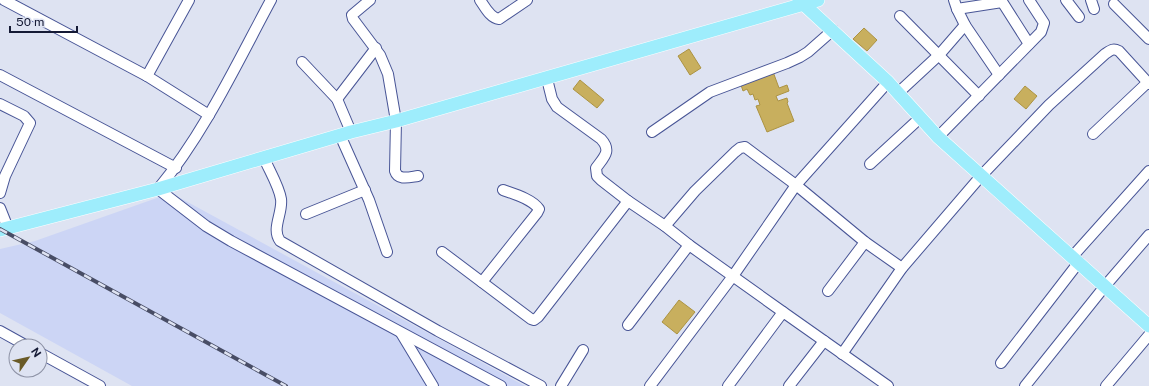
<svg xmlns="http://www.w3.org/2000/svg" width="1149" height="386" viewBox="0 0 1149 386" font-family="'Public Sans',sans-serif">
<rect width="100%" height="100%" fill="#dee3f2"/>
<!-- built -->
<polygon fill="#ccd5f5" points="171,193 525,386 132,386 0,313 0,249 35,241"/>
<!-- building -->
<g fill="#c8af5e" stroke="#ac9342">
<polygon points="864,28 877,40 867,51 853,39"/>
<polygon points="689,49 701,68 690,75 678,56"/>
<polygon points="772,69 779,88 787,85 789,91 776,96 778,101 787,98 788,102 787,103 794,121 767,132 756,106 760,105 758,99 755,100 753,94 750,95 747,89 743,91 740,82"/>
<polygon points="580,80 604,100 597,108 573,89"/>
<polygon points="1025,86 1037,96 1026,109 1014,99"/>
<polygon points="679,300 695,312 677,334 662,322"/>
</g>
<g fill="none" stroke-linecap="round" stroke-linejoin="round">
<!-- minor casing -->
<g stroke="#485596" stroke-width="12">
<g id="minor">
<polyline points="4,0 147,76 209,115"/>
<path d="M 271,0 C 237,63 204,134 158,189 L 206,226 L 231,241 L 501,386"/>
<path d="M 370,0 L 352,15 L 353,19 L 380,55 L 388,74 L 396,121 L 395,171 C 398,181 410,177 418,176"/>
<path d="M 480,0 C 485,7 490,18 499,19 L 527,0"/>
<polyline points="954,0 957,9 1002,2"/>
<polyline points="1001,0 1029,44"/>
<polyline points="1066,0 1079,17"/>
<polyline points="1091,0 1094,9"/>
<polyline points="1114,4 1149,39"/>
<polyline points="957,9 965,25 999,75"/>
<polyline points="900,16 979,96"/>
<polyline points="302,62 337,99 351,132"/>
<polyline points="0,75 176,168"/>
<polyline points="147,76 189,0"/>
<path d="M 547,79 L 552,99 L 557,107 L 601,139 C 612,151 604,157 596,168 L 597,176 L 601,180 L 628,201 L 665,226 L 689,245 L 783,312"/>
<polyline points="898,93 939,55 965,25"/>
<polyline points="337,99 376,48"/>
<polyline points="0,104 24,116 30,123 5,176 0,193"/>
<polyline points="652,132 710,92 787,63 800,57 808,52 833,30"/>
<polyline points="1093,134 1147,83"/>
<polyline points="340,135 369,200 387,252"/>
<polyline points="938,137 1041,32 1044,23 1029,0"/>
<path d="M 264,158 C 269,170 279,186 281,199 C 283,213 271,229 280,241 L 438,331 L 541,386"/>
<polyline points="870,164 920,118"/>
<polyline points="0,208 8,228"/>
<polyline points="306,214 365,190"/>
<polyline points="665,226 695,191 735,152 740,148 745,147 796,185 865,242 902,268"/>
<polyline points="442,252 531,319 534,320 538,317 628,201"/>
<polyline points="1072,257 1149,171"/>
<path d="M 482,282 L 537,213 L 539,209 C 532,199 514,194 503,190"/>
<polyline points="828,291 865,242"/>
<polyline points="628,325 689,245"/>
<polyline points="0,331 27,346"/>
<polyline points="401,333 433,386"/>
<polyline points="40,353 100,386"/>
<path d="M 842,354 L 902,268 L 981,176 L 1049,105 L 1105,54 C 1111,50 1113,48 1119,51 L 1149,84"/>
<polyline points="1001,363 1079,262"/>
<polyline points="561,386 583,350"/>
<polyline points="650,386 733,276 796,185 888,82"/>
<polyline points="728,386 783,312 888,386"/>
<polyline points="789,386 824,341"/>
<polyline points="1025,386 1105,286 1149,235"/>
<polyline points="1106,386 1149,335"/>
</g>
</g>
<!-- major casing -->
<g stroke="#fff" stroke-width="14">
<g id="major">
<polyline points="799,0 888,82 938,137 1149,326"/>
<polyline points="0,230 158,189 351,132 396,121 818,0"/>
</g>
</g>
<!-- minor -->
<use href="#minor" stroke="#fff" stroke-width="10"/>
<!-- major -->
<use href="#major" stroke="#9eedfc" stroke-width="13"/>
<!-- rail casing -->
<g stroke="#484d65" stroke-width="4">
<polyline id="rail" points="0,229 286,386"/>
</g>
<!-- rail -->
<use href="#rail" stroke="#dee3f2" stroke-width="2.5" stroke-dasharray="8" stroke-linecap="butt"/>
</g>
<!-- north arrow -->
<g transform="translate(28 358) rotate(56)"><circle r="19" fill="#dee3f2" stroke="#8e93a6"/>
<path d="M0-3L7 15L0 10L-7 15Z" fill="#695a27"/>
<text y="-6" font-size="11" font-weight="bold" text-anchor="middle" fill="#151a35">N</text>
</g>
<!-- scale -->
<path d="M10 26v6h67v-6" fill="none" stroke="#151a35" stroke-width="2"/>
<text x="16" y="26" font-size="12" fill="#151a35" stroke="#dee3f2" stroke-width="3" paint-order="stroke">50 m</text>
</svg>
